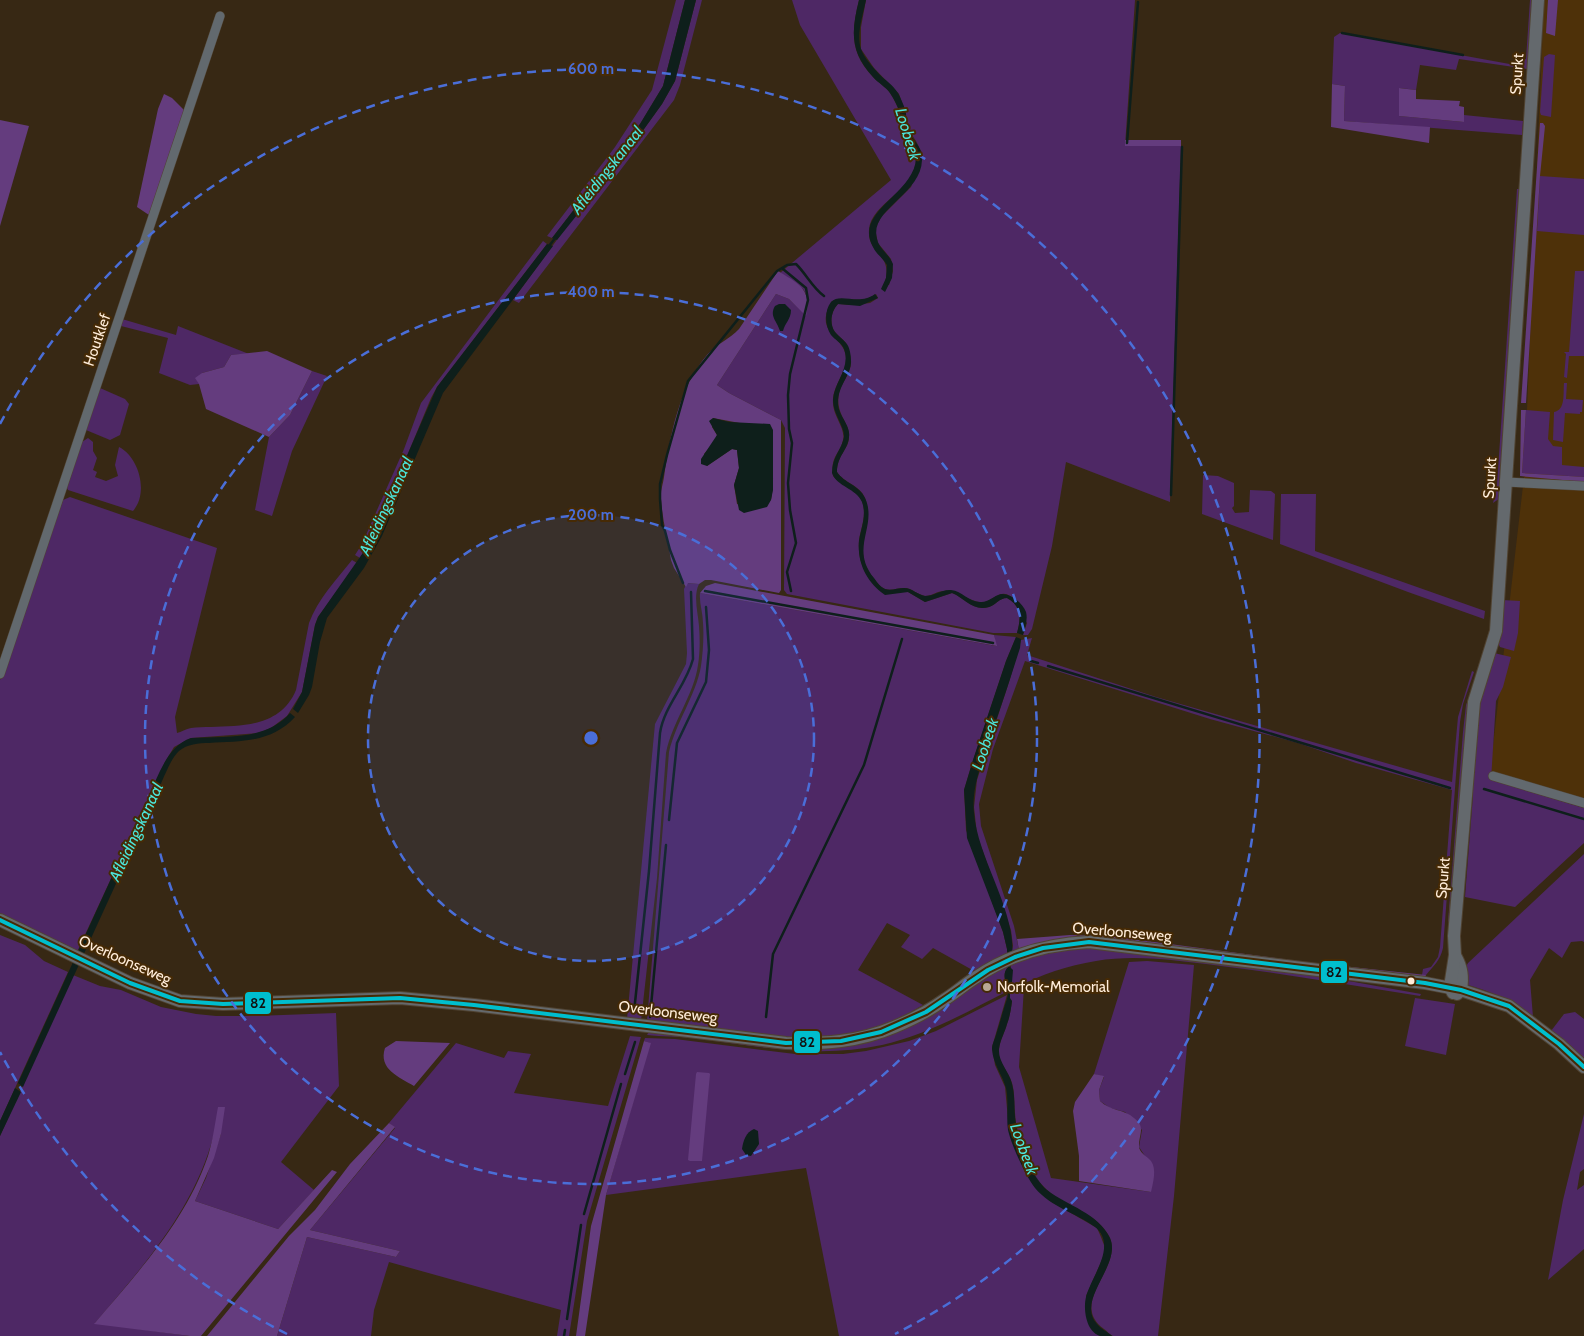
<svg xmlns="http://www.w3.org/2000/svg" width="1584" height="1336" viewBox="0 0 1584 1336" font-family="Cabin,sans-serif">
<rect width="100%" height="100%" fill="#372814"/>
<!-- built -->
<polygon fill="#4e3109" points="1544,0 1584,0 1584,798 1490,772 1524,477 1520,475 1527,410"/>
<!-- green -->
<g fill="#4e2865">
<polygon points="676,0 685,0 663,86 640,124 552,238 547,236 615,147 652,90"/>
<polygon points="696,0 702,0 680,85 674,100 519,303 513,300 570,222 629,150 662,104 675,81"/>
<path d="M 792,0 L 859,0 C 851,32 850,53 873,77 C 879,83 886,87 890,93 C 894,99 898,107 900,114 C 901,120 899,127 902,133 C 906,141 915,145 916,155 C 919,190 871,202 869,230 C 867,256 895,253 884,285 L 889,285 L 893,271 L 891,259 L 878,243 L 875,229 L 881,217 L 911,187 L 922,159 L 922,153 L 916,141 L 908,129 L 906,114 L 899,94 L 874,68 L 861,49 L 861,27 L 866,0 L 1135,0 L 1125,146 L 1181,146 L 1170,502 L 1066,462 L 1052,546 L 1032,629 L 1028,635 L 1023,635 L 1027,623 C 1022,616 1017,601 1010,596 C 1001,589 993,600 985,602 C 973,605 957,589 944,591 C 937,591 932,596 925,596 C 918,595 912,588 904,588 C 898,588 891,591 885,589 C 880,587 877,582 874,579 C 849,549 876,527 865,498 C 860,485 844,483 837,472 C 837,455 849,449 849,437 C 850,422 835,415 839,393 C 841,383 852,372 851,361 C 851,356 848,347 846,343 C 843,339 838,336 835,332 C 829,324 831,311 838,304 L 854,305 L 870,303 L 878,298 L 876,294 C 866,301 859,300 848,299 C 843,299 837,301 832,301 C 812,334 846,336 846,359 C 846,374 832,386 833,403 C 833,416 846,429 843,440 C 840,454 830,456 833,476 C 841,486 856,489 862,501 C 867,515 861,527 859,540 C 857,562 866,578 882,592 L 908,592 L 925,602 L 952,593 C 965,598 974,612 989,607 C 996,605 999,598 1007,598 C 1022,606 1021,619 1017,633 L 993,633 L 787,594 L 784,590 L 785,428 L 781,420 L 729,393 L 717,385 L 776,294 L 789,299 L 806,315 L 806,294 L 803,289 L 780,273 L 891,180 L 800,25 Z"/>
<polygon points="1530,0 1533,0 1527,69 1459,59 1456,70 1420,65 1416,90 1400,88 1399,116 1464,122 1464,115 1523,121 1522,135 1344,121 1345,86 1332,84 1334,37 1340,33 1515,65 1516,61 1526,59"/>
<polygon points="1549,54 1555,55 1551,117 1541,115 1540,112 1544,57"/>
<polygon points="1540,176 1584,179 1584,235 1537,231"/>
<polygon points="1517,189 1519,189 1500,498 1493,503 1497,485"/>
<polygon points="543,241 547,244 437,387 431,398 397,480 367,547 360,558 355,555 362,544 404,449 421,403"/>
<polygon points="1575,271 1584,271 1584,356 1569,356 1567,378 1564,377 1566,354 1564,352 1569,352"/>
<polygon points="122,319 176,335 178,326 249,354 231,355 224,367 202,373 199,384 190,385 159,373 168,338 121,326"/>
<polygon points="312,371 327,376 292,451 272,516 255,510 269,437 290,415"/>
<path d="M 1564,383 L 1567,383 L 1566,399 L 1583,400 L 1582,412 L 1580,412 L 1580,414 L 1565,413 L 1563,442 L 1553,440 L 1554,412 C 1566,410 1563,393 1564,383 Z"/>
<polygon points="100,388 125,399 129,404 120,435 110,440 86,430"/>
<polygon points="1526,410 1550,412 1548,439 1553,446 1562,447 1562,465 1584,467 1584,477 1522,473"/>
<path d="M 88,438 L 93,442 L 93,451 L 97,458 L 93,470 L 97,472 L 95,477 L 106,481 L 118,476 L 115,465 L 119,447 C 139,457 149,493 133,511 L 68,490 L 66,486 L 82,442 Z"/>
<polygon points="1203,475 1218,476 1234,483 1234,506 1232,508 1235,513 1249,512 1250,490 1271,491 1275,494 1273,540 1202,514"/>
<polygon points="1281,494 1316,494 1315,551 1485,611 1484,619 1408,592 1280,544"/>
<path d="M 70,497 L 217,548 L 175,717 L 177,733 C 181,732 186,729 191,728 C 197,727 204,727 211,727 C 244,726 281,726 296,690 L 309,623 C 318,599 336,580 352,560 L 357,563 L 318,617 L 315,625 L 302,692 L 287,716 L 271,728 L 258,733 L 191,738 L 174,747 L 165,762 L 77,952 L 0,916 L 0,680 L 63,500 Z"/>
<path d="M 687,583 L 699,584 C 693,596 698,613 699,626 C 700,639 700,652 698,665 C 694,695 672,722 666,753 L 657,878 L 641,1021 L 627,1019 L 655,724 L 686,664 L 687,653 L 684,589 Z"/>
<path d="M 700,593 L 996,646 L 994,635 L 1016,637 L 1006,661 L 973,760 L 964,790 L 966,830 L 1003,932 L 1007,949 L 1007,955 L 976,972 L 933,948 L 922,959 L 901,947 L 910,935 L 887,923 L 858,970 L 923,1005 L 895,1021 L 859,1034 L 801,1040 L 647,1021 L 669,752 C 676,722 696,695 701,666 C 703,652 704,636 703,623 C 703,613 699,603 700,593 Z"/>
<polygon points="1502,600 1520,601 1518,633 1514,651 1500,647 1498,643"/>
<path d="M 1032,638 L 1027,655 L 1156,697 L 1452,782 L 1458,717 L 1472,671 L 1474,672 L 1463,704 L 1460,722 L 1443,948 C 1440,961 1434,965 1426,975 L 1422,975 L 1423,969 L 1431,967 L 1438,957 L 1440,947 L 1452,790 L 1356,763 L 1298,743 L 1210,719 L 1025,661 L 993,749 L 979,804 L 981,826 L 1014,926 L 1019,950 L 1011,954 L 1013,946 L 1011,930 L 977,835 L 974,807 L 977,780 L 1010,679 L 1021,640 Z"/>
<polygon points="1494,653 1511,657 1503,687 1496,701 1491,780 1584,808 1584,843 1515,907 1465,897 1473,795 1469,793 1479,697"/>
<polygon points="1477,675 1451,920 1448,922 1463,732 1466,705"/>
<path d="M 1584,854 L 1584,942 L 1582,941 L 1571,942 L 1562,958 L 1549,948 L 1530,980 L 1533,1017 C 1513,1002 1493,992 1468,985 C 1464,977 1463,971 1468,963 Z"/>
<polygon points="0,935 25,945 44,961 68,972 0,1121"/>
<path d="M 1069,947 L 1112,949 L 1276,968 L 1421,994 L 1420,996 C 1353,986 1287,974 1221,966 C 1180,961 1137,954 1096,961 C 1065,966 1038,976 1010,990 L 1011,962 Z"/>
<path d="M 1147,961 L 1194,965 L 1174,1196 L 1158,1336 C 1150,1336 1119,1336 1113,1336 C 1110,1335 1107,1331 1104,1329 C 1067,1302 1125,1267 1109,1236 C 1095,1211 1066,1208 1046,1189 C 1027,1171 1017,1139 1015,1113 C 1014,1103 1015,1093 1012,1083 C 1009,1071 997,1062 999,1049 C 1000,1040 1005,1032 1007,1024 C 1010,1016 1011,1009 1012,1001 L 1010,1000 L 1010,993 L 1024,987 L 1019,1067 L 1051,1178 L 1151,1192 L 1145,1156 L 1139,1147 L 1142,1130 L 1125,1112 L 1110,1108 L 1100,1101 L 1099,1090 L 1104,1077 L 1094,1074 L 1129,962 Z"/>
<path d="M 1007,964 L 1008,967 C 1004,971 1003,980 1007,983 L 1004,993 C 965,1013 926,1035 882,1045 C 819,1059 755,1046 693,1038 C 677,1036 662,1037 647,1035 L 651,1029 L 853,1043 Z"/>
<path d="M 73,975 L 100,986 L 121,990 L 161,1007 L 196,1014 L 216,1016 L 256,1016 L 336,1013 L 339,1086 L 281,1162 L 314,1190 L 278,1229 L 195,1201 L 206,1178 L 221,1134 L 214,1134 C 194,1210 144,1265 95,1323 L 190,1336 L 0,1336 L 0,1136 Z"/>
<polygon points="1007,995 992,1047 995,1065 1005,1087 1009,1130 1050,1201 1097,1228 1101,1237 1104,1245 1104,1255 1086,1296 1095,1333 1100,1336 839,1336 806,1168 606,1195 650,1043 644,1041 645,1038 675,1039 795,1054 843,1054 866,1051 909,1041 936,1031"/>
<polygon points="1415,998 1455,1004 1446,1055 1405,1046"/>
<polygon points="1575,1012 1584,1019 1584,1058 1551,1031 1564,1014"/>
<polygon points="630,1036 641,1037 587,1221 569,1336 557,1336 561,1310 389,1262 374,1310 371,1336 277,1336 307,1237 396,1257 400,1251 310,1230 395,1128 389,1123 456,1043 504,1058 508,1051 531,1054 514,1093 608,1106"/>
<polygon points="1584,1114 1584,1169 1580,1172 1577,1190 1584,1185 1584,1249 1548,1280 1563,1200"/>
</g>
<!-- forest -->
<g fill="#643c7e" fill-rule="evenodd">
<polygon points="1548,0 1558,0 1555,36 1546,33"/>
<polygon points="1332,84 1345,86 1344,121 1430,127 1429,143 1331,127"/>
<polygon points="1399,88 1416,90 1416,99 1460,101 1459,106 1464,107 1464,122 1399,116"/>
<polygon points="164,94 172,98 186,112 152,217 137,207 158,109"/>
<polygon points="0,120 29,126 0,226"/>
<polygon points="1540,123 1543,123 1545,126 1540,176 1526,403 1521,403"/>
<rect x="1125" y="140" width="56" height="6"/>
<path d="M 778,271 C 799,284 812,289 806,316 L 789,299 L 776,294 L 717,385 L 729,393 L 781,420 L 781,590 L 779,593 L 711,580 L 705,580 L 699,584 L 688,583 L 686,587 L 674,568 L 671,560 C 668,540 662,519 661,499 C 660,492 663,484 664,477 C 670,435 679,388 707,355 C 716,344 730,339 739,329 ZM 713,418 L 745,424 L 764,424 C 771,450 776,473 771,500 L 756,509 L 737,504 L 734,485 L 739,468 L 737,450 L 732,449 L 707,466 L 704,454 L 715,441 L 717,435 L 712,427 Z"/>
<polygon points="267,351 312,371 290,415 269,437 206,409 199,384 195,378 202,373 224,367 231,355"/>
<polygon points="1521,410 1526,410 1522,473 1584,477 1584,482 1520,476"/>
<polygon points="715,583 994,635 997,646 700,593 706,586"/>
<polygon points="1070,935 1109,936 1305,962 1426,975 1423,981 1105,940 1019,950 1017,939"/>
<path d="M 396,1041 L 450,1043 L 414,1086 C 399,1077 378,1069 385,1048 Z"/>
<polygon points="644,1041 651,1043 606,1195 585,1336 576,1336 591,1226"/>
<polygon points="697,1072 709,1073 710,1074 702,1161 690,1161 688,1160 696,1074"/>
<path d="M 1094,1074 L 1104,1076 L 1099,1090 L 1100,1101 C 1110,1111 1124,1109 1134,1118 C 1146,1127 1139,1134 1139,1146 C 1139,1153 1147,1156 1151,1161 C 1157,1169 1153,1183 1151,1192 L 1079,1181 L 1079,1156 L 1073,1111 L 1075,1102 Z"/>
<path d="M 218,1107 L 225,1107 L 221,1134 L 214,1158 L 195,1201 L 278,1229 L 332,1170 L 337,1172 L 201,1336 L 190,1336 L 94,1324 C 138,1272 186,1221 208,1156 C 213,1140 215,1123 218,1107 Z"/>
<polygon points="389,1123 395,1127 310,1230 400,1251 396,1257 307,1237 277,1336 207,1336 289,1236 315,1210 350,1164"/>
</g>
<!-- water -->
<g fill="#0e1f1b">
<polygon points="685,0 696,0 675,81 662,104 629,150 557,240 552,238 640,124 663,86"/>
<path d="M 859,0 L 866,0 C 863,15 856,34 861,49 C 864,58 873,67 879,74 C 885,80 893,85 898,93 C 901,99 905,107 906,114 C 906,120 906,125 908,130 C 912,141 923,146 922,160 C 921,195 869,209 877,239 C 879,249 889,254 893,264 L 892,278 L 885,292 L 881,289 L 886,278 L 887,265 C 883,258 876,254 873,247 C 853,211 915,194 916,158 C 916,146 906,142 902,132 C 899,126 901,120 900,113 C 898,107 894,99 890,93 C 886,87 878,83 873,77 C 850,52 851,32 859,0 Z"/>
<polygon points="547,244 553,246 443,393 382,536 364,568 327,618 320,642 312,687 309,695 298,713 293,709 302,692 315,625 318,617 367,547 437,387"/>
<path d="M 875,294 L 878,298 L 860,306 L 838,304 C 831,311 829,324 835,332 C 838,336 843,339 846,343 C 850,347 851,356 851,361 C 851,376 837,386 838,405 C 839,416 851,426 849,437 C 848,450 837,456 837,472 C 844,483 859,485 865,498 C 878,526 849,548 874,578 C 877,582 880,587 885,589 C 891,591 898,588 904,588 C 912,588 918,595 925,596 C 934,596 942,589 951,590 C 962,591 969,602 980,602 C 988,603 993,596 1001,594 C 1010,593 1023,603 1026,612 C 1028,620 1025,627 1023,635 L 1017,633 C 1021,619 1022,606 1007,598 C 999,598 996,605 989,607 C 973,612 965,598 952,593 L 925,602 L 908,592 L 885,595 C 867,583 857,563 859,541 C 861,528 867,515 862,502 C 856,488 837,487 832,473 C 832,457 842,449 844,437 C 845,427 833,414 833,400 C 834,382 851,368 844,349 C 842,343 835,340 831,335 C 825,326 824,311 831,302 C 840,292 859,306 875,294 Z"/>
<path d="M 779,304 L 785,304 L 791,310 C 791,319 785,323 783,331 L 780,331 C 777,321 769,316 775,306 Z"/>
<polygon points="713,418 729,422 770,424 773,430 773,490 771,500 767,507 744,513 739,510 734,485 739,468 737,450 732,449 707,466 701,464 701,459 717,435 709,421"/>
<path d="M 1016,637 L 1021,639 L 1020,648 C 1011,676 1002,704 992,732 C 984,758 971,785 974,813 C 978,863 1023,919 1010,967 L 1013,970 L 1012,982 L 1010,984 L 1010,998 L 1012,1001 C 1011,1009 1010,1016 1007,1024 C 1005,1032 1000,1040 999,1049 C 998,1062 1009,1071 1012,1084 C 1016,1099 1013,1114 1017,1129 C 1021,1149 1032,1177 1047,1190 C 1068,1206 1098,1213 1110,1238 C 1122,1265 1075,1300 1097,1324 C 1101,1329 1108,1332 1112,1336 C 1109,1336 1104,1336 1101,1336 C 1086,1333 1083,1309 1086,1297 C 1091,1277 1118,1245 1095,1227 C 1076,1213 1051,1207 1035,1188 C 1026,1177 1011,1144 1008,1130 C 1006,1116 1009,1102 1006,1088 C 1002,1074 993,1064 992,1049 C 992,1044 995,1039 996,1035 C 1000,1023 1003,1010 1007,999 C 1011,988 999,977 1008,967 L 1007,949 L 1003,932 L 967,838 L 964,790 L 973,760 L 1006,661 Z"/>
<path d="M 290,713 L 295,717 C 271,743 241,741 209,743 C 199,743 187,744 179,751 C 169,760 161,786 154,799 L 148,797 C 159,775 167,746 191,738 C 224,736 266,741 290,713 Z"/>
<polygon points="146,802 152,805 23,1087 18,1083"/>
<polygon points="15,1088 21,1092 0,1136 0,1121"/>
<path d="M 754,1129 L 758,1131 L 759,1144 L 751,1156 L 746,1155 L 742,1149 C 743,1141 746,1132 754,1129 Z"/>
</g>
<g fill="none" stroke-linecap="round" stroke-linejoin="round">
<!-- stream -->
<g stroke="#0e1f1b" stroke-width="2.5">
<polyline points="1342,33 1463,55"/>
<polyline points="1127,143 1138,2"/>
<polyline points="549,246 556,237"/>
<polyline points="783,269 806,288 808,300 790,374 788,395 789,429 792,443 788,483 790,510 796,543 787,572 791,591"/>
<polyline points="1171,495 1182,147"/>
<path d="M 683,583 L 670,550 L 665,531 L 662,525 L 660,499 L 660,484 L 667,455 L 688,381 L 777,271 L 787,265 L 796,264 C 807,275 812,287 824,296"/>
<polyline points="705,591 993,643"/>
<polyline points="1031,661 1038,663"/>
<polyline points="1048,666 1450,788"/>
<polyline points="1484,789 1584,819"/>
<polyline points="148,806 153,795"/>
<polyline points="669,820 677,743 706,682 709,650 706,607"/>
<path d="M 634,1012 L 649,871 L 660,733 C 664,706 686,686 693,659 L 691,592"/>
<polyline points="650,1017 666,845"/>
<polyline points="766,1017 773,954 864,765 902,639"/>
<polyline points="625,1074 635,1042"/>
<polyline points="584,1214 621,1084"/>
<polyline points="567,1319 581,1225"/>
<polyline points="564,1336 565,1330"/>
</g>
<!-- street casing -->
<g stroke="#504332" stroke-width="10">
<g id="street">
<polyline points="1506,482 1584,486"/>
<polyline points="0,674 220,16"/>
<polyline points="1493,776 1584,803"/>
</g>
</g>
<!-- secondary casing -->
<g stroke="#504332" stroke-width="14">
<g id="secondary">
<path d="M 0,920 L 130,983 L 180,1001 L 223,1004 L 400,998 L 474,1005 L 786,1043 C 823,1044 859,1042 894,1027 C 911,1020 929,1011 944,1000 C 955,993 964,985 975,978 C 1009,954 1047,944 1089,942 L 1425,983 L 1461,990 L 1509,1006 L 1559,1044 L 1584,1067"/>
<path d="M 1456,957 C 1462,968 1463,977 1461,990 L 1457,994"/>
<polyline points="1453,993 1450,987 1455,955 1454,936 1474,702 1496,631 1538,0"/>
</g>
</g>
<!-- street -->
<use href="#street" stroke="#62696e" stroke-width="9"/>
<!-- secondary -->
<use href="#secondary" stroke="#64696d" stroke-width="12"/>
<!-- bus-1 casing -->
<g stroke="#462a05" stroke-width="8">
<polyline id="bus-1" points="0,920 130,983 180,1001 223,1004 400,998 474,1005 786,1043 841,1041 881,1032 926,1012 988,970 1015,957 1043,948 1089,942 1425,983 1461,990 1509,1006 1559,1044 1584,1067"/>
</g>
<!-- bus-1 -->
<use href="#bus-1" stroke="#00becd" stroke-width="4"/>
</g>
<!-- distance rings -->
<circle cx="591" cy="738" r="223" fill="#4a6ed8" fill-opacity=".12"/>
<g fill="none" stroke="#4a6ed8" stroke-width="2.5" stroke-dasharray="9 6">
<circle cx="591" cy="738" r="223"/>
<circle cx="591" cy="738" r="446"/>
<path d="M287 1334A669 669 0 0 1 0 1052M0 424A669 669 0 1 1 895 1334"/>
</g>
<!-- markers -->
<circle fill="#ffedda" stroke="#462a05" stroke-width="2" cx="1411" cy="981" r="4.5"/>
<circle fill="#b9a895" stroke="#462a05" stroke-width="2" cx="987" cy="987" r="5"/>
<g text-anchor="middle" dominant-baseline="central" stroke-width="4" stroke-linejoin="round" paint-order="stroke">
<!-- street labels -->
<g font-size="15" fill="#ffedda" stroke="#462a05">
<text transform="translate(1517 74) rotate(-86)">Spurkt</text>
<text transform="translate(97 340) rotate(-71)">Houtklef</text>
<text transform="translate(1490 478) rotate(-86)">Spurkt</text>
<text transform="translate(1443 878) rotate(-85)">Spurkt</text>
<text transform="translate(1122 932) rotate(5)">Overloonseweg</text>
<text transform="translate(125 960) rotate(24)">Overloonseweg</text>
<text transform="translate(668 1012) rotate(7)">Overloonseweg</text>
</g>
<!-- poi labels -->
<g font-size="15" fill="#ffedda" stroke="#462a05" text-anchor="start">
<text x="997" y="987">Norfolk-Memorial</text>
</g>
<!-- water labels -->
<g font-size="16" font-style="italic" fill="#4be6db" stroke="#462a05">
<text transform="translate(908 134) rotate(73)">Loobeek</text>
<text transform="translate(607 170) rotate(-52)">Afleidingskanaal</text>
<text transform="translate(386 506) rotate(-65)">Afleidingskanaal</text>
<text transform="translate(985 744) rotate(-72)">Loobeek</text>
<text transform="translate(136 832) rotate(-65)">Afleidingskanaal</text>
<text transform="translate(1024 1149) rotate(70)">Loobeek</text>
</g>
</g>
<circle cx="591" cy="738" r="8" fill="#4a6ed8" stroke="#462a05" stroke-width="2.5"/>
<g font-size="15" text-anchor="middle" font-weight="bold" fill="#4a6ed8" stroke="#462a05" stroke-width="4" stroke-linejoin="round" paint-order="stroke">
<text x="591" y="74">600 m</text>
<text x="591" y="297">400 m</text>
<text x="591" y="520">200 m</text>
</g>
<g stroke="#462a05" stroke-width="2">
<rect x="1320" y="960" width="28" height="24" rx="5" fill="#00becd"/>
<rect x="244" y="991" width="28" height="24" rx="5" fill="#00becd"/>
<rect x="793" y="1030" width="28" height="24" rx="5" fill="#00becd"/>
</g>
<g font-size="14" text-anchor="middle" font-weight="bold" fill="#111">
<text x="1334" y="977">82</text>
<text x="258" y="1008">82</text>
<text x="807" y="1047">82</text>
</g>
</svg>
